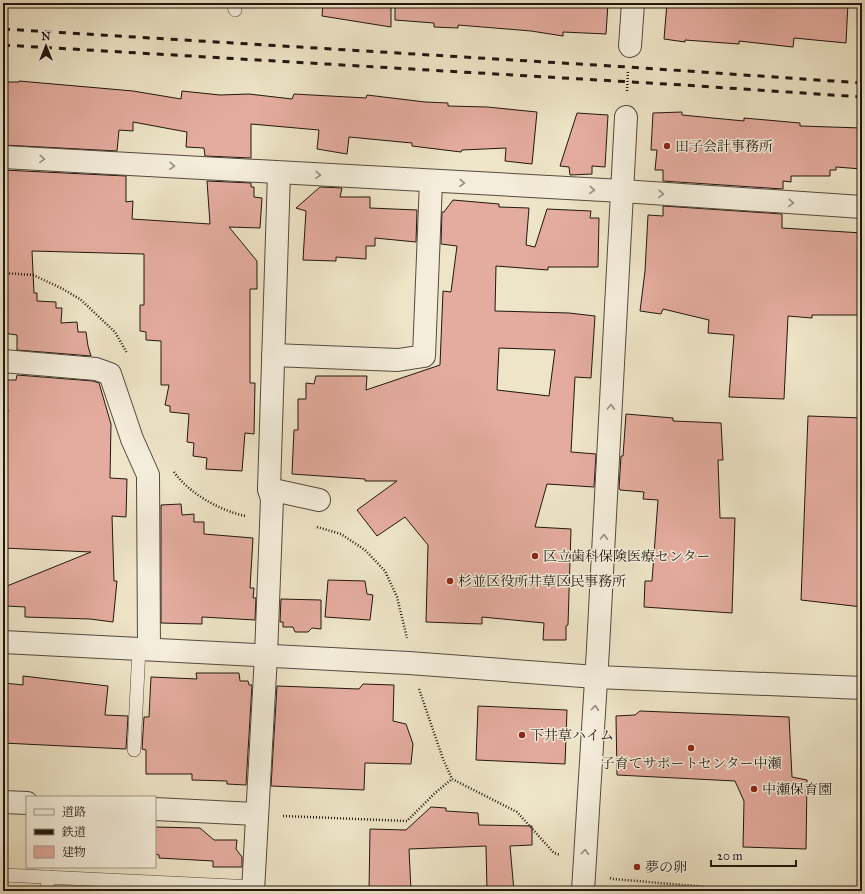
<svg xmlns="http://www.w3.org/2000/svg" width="865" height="894" viewBox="0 0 865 894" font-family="'IM FELL Great Primer','Noto Serif JP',serif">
<rect width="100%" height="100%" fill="#eee4c7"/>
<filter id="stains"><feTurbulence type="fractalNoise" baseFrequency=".005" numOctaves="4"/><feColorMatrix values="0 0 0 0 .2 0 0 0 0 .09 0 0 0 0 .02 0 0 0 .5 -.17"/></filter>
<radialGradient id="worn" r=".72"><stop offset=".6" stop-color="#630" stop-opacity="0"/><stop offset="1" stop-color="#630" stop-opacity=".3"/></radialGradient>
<!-- building -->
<g fill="#e4ac9f" stroke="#211610" fill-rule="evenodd">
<polygon points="323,3 391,3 391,27 322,16"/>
<polygon points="395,3 608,3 606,34 563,32 563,36 531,31 458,25 458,28 434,27 434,23 395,20"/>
<polygon points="667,3 848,3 846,43 794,38 793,47 739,41 739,44 685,40 685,42 664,39"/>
<polygon points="19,81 133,91 181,99 182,91 220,95 249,94 292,99 294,94 366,98 367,95 425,102 448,103 448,106 487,107 537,112 532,164 505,161 506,148 462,150 461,152 412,146 412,143 349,137 347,154 317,149 319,130 251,124 251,158 205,156 204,148 186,147 187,132 133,122 133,131 119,130 117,151 3,145 3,82 19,82"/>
<polygon points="682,112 682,115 744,121 744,118 800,123 800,126 862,128 862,169 836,167 836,170 830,170 830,176 791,176 791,182 783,181 783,189 663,181 663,170 655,170 657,150 651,150 653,113"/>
<polygon points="577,113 608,115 605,167 592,166 592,174 570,175 569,167 560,166"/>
<polygon points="3,170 126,176 126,202 133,201 132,219 210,224 207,181 251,183 251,187 254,187 254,197 262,198 260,228 229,227 257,261 257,289 250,289 250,383 255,383 254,434 245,433 242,471 206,469 207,458 193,456 194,443 187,442 189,414 170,412 170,406 165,405 169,385 161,385 161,341 146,340 146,332 140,331 140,305 144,305 144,254 32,251 34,293 37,293 37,301 56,302 56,308 62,308 61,323 77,322 78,332 86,332 88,346 91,356 17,350 17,335 3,333"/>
<polygon points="320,187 342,188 340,197 370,197 370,208 417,210 416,242 375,238 375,246 366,246 366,259 336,257 336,261 303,260 306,211 296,208"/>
<path d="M 453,200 L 499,204 L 499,207 L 529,208 L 526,245 L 535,247 L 547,209 L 591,211 L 590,218 L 599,218 L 598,267 L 548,267 L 548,270 L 496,266 L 495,311 L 569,313 L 595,316 L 591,378 L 575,377 L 571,452 L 596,454 L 594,487 L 547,484 L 535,527 L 571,529 L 568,625 L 566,626 L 566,640 L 543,640 L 544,623 L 482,617 L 482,624 L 426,622 L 428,545 L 405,517 L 377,536 L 357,510 L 397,481 L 365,481 L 365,479 L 292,474 L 294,430 L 298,430 L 298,399 L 306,399 L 306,383 L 314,384 L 316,376 L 367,376 L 366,390 L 440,365 L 443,291 L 451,292 L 457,246 L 441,244 L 442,212 L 444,212 ZM 499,348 L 555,350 L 549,396 L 497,390 Z"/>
<polygon points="663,206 782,214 782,228 862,233 862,315 812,315 812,318 788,316 784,399 729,397 734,335 708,333 709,320 663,309 661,314 640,311 645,271 648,215 663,216"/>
<polygon points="17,375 93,381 99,383 111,424 110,478 127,479 126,517 112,516 114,581 117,581 113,622 90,619 25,617 25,607 7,606 7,586 91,552 3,548 6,499 3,499 5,439 8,409 3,409 3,380 16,380"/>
<polygon points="626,414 673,418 673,421 721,423 723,460 718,460 720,518 735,518 732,613 644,607 645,581 652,581 658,500 643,499 644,492 620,490 619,488 621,456 623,456"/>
<polygon points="808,416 862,418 862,607 801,600"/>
<polygon points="181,504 182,515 194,514 194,522 204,522 204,534 253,538 250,588 254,588 253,598 256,598 255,620 202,617 202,624 161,623 161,505"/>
<polygon points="328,580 365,581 367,594 373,595 370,620 325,617"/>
<polygon points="281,599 321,600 321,629 312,628 308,632 295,632 293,627 283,627 283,622 280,622"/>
<polygon points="196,673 239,673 240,681 248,681 249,685 252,685 246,785 227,784 227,781 192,780 192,774 146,774 146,750 142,749 144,717 149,717 151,677 197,679"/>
<polygon points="23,676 108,686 105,715 128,716 126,749 3,743 4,683 23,685"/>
<polygon points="363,684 394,685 393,721 406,724 413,744 411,764 365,763 364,790 271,786 277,686 359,689"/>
<polygon points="478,706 567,710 565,764 476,760"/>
<polygon points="640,711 789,717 792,777 807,780 806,849 743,847 744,801 735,781 617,775 616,716 635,715"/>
<polygon points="431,807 446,808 446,811 478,813 479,825 532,826 532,845 510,846 514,891 487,891 486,846 409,849 411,891 369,891 370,829 406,830"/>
<polygon points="155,827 200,828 214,840 237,840 236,849 242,857 242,867 213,867 213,861 159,858 159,855 155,854"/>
</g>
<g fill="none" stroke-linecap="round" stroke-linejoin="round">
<!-- service casing -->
<g stroke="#544a3e" stroke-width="14">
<g id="service">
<polyline points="233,3 235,10"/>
<polyline points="134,750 139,648"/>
<polyline points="3,875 254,887"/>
<polyline points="47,891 48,877"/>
</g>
</g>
<!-- minor casing -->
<g stroke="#544a3e" stroke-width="24">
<g id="minor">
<polyline points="630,46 633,3"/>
<polyline points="3,157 622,191 862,207"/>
<polyline points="273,355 398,360 424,356 431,181"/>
<polyline points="3,361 96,369 110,374 132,439 148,475 149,649"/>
<polyline points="269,489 319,500"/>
<polyline points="3,802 27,803"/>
<polyline points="155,809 257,814"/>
<polyline points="253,891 266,655 272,499 269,489 279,173"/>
<polyline points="583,891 598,648 626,117"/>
</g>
</g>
<!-- tertiary casing -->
<g stroke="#544a3e" stroke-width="24">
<polyline id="tertiary" points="3,642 409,663 596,677 862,688"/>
</g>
<!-- path -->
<g stroke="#211610" stroke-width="2.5" stroke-dasharray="1 2" stroke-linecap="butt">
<polyline points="627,91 628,70"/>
<polyline points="3,273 33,275 61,288 80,299 115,332 127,353"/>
<path d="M 174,472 C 190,494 219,510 245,516"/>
<polyline points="317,527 341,534 365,550 385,571 397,597 407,638"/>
<polyline points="419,689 443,759 452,779 517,812 554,853 560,855"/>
<polyline points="283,816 407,821 435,793 452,779"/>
<polyline points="610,878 613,879 754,891"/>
</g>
<!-- service -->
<use href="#service" stroke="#f4eddb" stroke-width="13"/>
<!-- minor -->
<use href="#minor" stroke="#f4eddb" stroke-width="22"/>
<!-- tertiary -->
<use href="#tertiary" stroke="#f4eddb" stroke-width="22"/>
<!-- rail -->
<g stroke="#211610" stroke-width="3" stroke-dasharray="7 7" stroke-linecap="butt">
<polyline points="3,29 628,67 862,83"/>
<polyline points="3,45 683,85 862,97"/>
</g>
</g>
<!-- one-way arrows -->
<defs><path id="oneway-chevron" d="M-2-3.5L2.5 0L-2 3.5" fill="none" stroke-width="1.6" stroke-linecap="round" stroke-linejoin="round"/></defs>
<g stroke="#958c80">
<use href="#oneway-chevron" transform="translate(42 159) rotate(3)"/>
<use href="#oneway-chevron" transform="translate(172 166) rotate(3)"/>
<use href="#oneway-chevron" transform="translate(318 175) rotate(3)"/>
<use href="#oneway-chevron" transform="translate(462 183) rotate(3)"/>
<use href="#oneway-chevron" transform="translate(592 190) rotate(3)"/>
<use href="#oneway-chevron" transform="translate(661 194) rotate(4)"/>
<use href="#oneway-chevron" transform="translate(791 203) rotate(4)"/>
<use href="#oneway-chevron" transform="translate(611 407) rotate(-87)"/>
<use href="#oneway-chevron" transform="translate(604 537) rotate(-87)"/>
<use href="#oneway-chevron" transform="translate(595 708) rotate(-86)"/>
<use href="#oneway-chevron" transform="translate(585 852) rotate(-86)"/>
</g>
<!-- markers -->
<g fill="#8f2418" stroke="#f4eddb" stroke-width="1.5">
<circle cx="667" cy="146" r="4"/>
<circle cx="535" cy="556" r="4"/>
<circle cx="450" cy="581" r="4"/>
<circle cx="522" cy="735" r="4"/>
<circle cx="691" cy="748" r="4"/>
<circle cx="754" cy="789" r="4"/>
<circle cx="637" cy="867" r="4"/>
</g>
<g text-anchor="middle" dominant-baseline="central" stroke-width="3" stroke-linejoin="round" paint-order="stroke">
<!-- poi labels -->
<g font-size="14" fill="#211610" stroke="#f4eddb" text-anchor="start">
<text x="675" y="146">田子会計事務所</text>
<text x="543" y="556">区立歯科保険医療センター</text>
<text x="458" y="581">杉並区役所井草区民事務所</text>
<text x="530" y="735">下井草ハイム</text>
<text x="691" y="763" text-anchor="middle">子育てサポートセンター中瀬</text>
<text x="762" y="789">中瀬保育園</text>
<text x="645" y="867">夢の卵</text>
</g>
</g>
<!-- margin -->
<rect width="865" height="894" fill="none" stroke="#eee4c7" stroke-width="16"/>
<rect x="4" y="4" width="857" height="886" fill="none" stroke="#211610" stroke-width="2"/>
<rect x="8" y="8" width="849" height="878" fill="none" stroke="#211610"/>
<!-- legend -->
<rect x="26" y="796" width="130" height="72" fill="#f4eddb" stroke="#a0978a"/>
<rect x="34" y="809" width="20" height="6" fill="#f4eddb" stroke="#a0978a"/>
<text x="62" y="816" font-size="12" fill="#211610">道路</text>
<rect x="34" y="829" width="20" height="6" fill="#211610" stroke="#a0978a"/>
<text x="62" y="836" font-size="12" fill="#211610">鉄道</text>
<rect x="34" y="846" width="20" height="12" fill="#e4ac9f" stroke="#a0978a"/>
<text x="62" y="856" font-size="12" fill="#211610">建物</text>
<!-- north arrow -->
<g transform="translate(46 46)" stroke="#f4eddb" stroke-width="3" paint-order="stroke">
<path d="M0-3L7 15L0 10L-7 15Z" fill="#211610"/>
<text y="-6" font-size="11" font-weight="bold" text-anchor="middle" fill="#211610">N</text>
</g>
<!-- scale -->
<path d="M711 860v6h85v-6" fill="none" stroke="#211610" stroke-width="2"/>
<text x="717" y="860" font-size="12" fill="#211610" stroke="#f4eddb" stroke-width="3" paint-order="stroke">20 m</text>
<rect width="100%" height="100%" filter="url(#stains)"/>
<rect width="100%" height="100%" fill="url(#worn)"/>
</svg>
